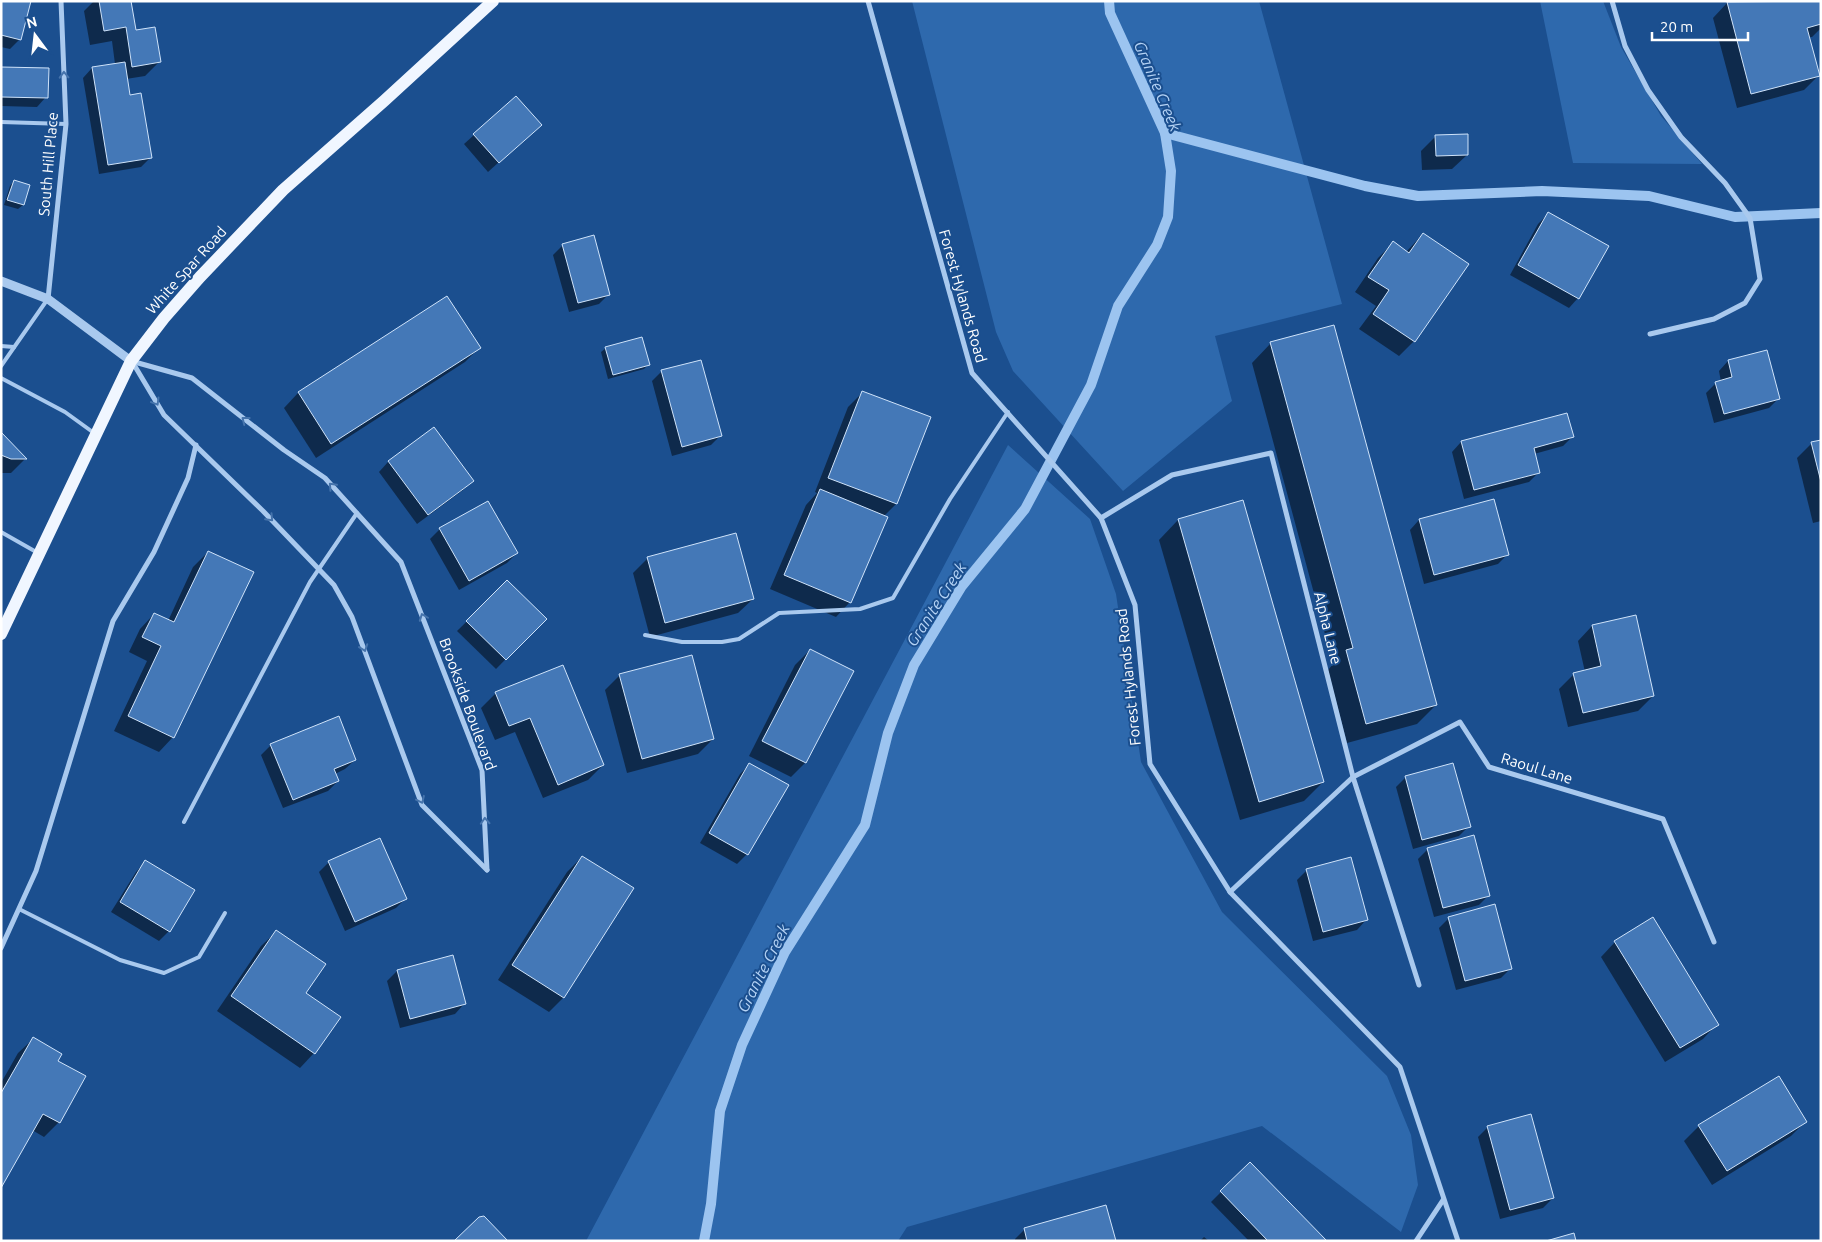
<svg xmlns="http://www.w3.org/2000/svg" width="1822" height="1242" viewBox="0 0 1822 1242" font-family="Ubuntu,sans-serif">
<rect width="100%" height="100%" fill="#1b4f8f"/>
<!-- green -->
<g fill="#2e69ad">
<polygon points="912,1 1259,1 1342,304 1215,336 1232,401 1123,491 1013,371 996,332"/>
<polygon points="1540,1 1603,1 1621,47 1661,116 1702,164 1573,163"/>
<polygon points="1008,445 1090,519 1116,594 1141,762 1222,912 1387,1076 1411,1135 1418,1185 1401,1232 1262,1126 907,1227 898,1241 586,1241"/>
</g>
<!-- shadow -->
<g fill="#0007">
<polygon points="1,1 20,39 10,49 1,47"/>
<polygon points="94,1 129,1 135,32 159,62 145,76 126,79 129,96 151,157 141,167 99,174 83,78 92,68 115,64 112,41 90,45 84,11"/>
<polygon points="1733,1 1821,1 1821,28 1812,37 1809,37 1819,75 1804,90 1737,108 1713,18 1727,3"/>
<polygon points="1,68 46,97 37,107 1,106"/>
<polygon points="530,134 488,172 464,144 474,135"/>
<polygon points="1436,136 1467,155 1452,169 1422,170 1421,151"/>
<polygon points="14,181 29,186 23,205 18,209 4,205 10,186"/>
<polygon points="1548,214 1578,298 1569,308 1510,275 1538,224"/>
<polygon points="1423,234 1467,264 1414,341 1399,356 1359,329 1376,306 1355,292 1378,258 1393,243 1406,252"/>
<polygon points="563,245 609,294 599,304 569,312 553,255"/>
<polygon points="447,298 479,348 465,362 316,458 284,408 298,393"/>
<polygon points="1271,343 1436,705 1417,724 1347,743 1328,670 1333,664 1252,363"/>
<polygon points="606,348 648,365 644,369 608,379 601,352"/>
<polygon points="1728,361 1778,399 1769,408 1714,423 1706,393 1716,383 1721,382 1719,371"/>
<polygon points="662,371 720,436 711,445 672,456 652,381"/>
<polygon points="863,392 930,418 896,504 883,517 850,602 836,617 770,589 806,505 817,493 815,492 848,407"/>
<polygon points="434,429 472,481 463,490 417,524 379,472 388,462"/>
<polygon points="1,434 25,459 11,473 1,473"/>
<polygon points="1572,437 1563,446 1534,454 1539,472 1529,482 1464,499 1452,452 1461,442"/>
<polygon points="1821,441 1821,521 1813,523 1797,458 1812,443"/>
<polygon points="1178,520 1323,782 1304,801 1240,820 1159,540"/>
<polygon points="1419,520 1508,554 1498,564 1424,584 1410,530"/>
<polygon points="440,529 517,553 507,563 459,590 430,539"/>
<polygon points="208,552 173,737 159,752 114,731 147,661 129,652 140,629 154,614 168,621 193,567"/>
<polygon points="648,558 753,599 738,613 650,637 633,573"/>
<polygon points="507,582 545,619 496,669 457,631"/>
<polygon points="1635,616 1653,696 1638,711 1568,727 1559,689 1574,674 1585,672 1578,641 1592,626"/>
<polygon points="810,650 805,763 791,777 749,756 795,665"/>
<polygon points="620,675 713,739 698,754 627,773 605,690"/>
<polygon points="496,693 603,765 588,780 543,798 515,732 495,740 481,708"/>
<polygon points="271,745 355,760 345,769 335,774 338,781 328,791 283,808 261,755"/>
<polygon points="750,764 747,854 737,864 700,843 740,774"/>
<polygon points="1406,777 1469,826 1459,836 1413,849 1396,787"/>
<polygon points="1428,849 1489,895 1479,905 1434,917 1418,859"/>
<polygon points="582,857 564,997 549,1012 498,980 567,872"/>
<polygon points="145,862 194,890 169,931 159,941 111,912 136,872"/>
<polygon points="329,862 406,898 396,908 345,931 319,872"/>
<polygon points="1307,870 1366,920 1357,930 1313,941 1297,880"/>
<polygon points="1449,918 1511,968 1501,978 1456,990 1439,928"/>
<polygon points="276,932 314,1053 300,1068 217,1011 261,946"/>
<polygon points="1615,942 1717,1024 1703,1039 1665,1062 1601,957"/>
<polygon points="452,957 464,1004 455,1014 400,1028 387,981 397,971"/>
<polygon points="33,1039 57,1061 59,1122 44,1137 32,1130 1,1186 1,1083 18,1053"/>
<polygon points="1806,1121 1791,1136 1712,1185 1684,1141 1699,1126"/>
<polygon points="1488,1127 1553,1198 1543,1208 1500,1219 1478,1137"/>
<polygon points="1250,1163 1325,1241 1249,1241 1211,1202"/>
<polygon points="1025,1229 1115,1241 1015,1241 1015,1239"/>
<polygon points="1204,1237 1209,1241 1200,1241"/>
</g>
<g fill="none" stroke-linecap="round" stroke-linejoin="round">
<!-- stream -->
<g stroke="#9cc4f0" stroke-width="10">
<polyline points="1165,133 1365,186 1418,196 1542,191 1649,196 1735,217 1821,213"/>
<polyline points="704,1241 711,1204 720,1111 742,1045 785,952 865,825 888,733 914,665 962,586 1025,509 1091,385 1118,306 1157,245 1168,217 1171,171 1165,133 1110,13 1109,1"/>
</g>
</g>
<!-- building -->
<g fill="#4478b7" stroke="#cfe3fa">
<polygon points="1,1 31,1 21,40 1,35"/>
<polygon points="99,1 131,1 136,30 155,27 161,62 132,67 126,27 104,31"/>
<polygon points="1821,1 1821,24 1807,28 1820,76 1751,94 1727,2"/>
<polygon points="125,62 130,95 141,93 152,158 108,165 92,67"/>
<polygon points="1,67 49,68 48,98 1,97"/>
<polygon points="516,96 542,125 499,163 473,134"/>
<polygon points="1468,134 1468,155 1436,156 1435,135"/>
<polygon points="14,180 30,185 24,205 7,200"/>
<polygon points="1548,212 1609,246 1579,299 1518,265"/>
<polygon points="1423,233 1469,264 1415,342 1373,314 1389,290 1368,277 1393,241 1409,253"/>
<polygon points="594,235 610,295 578,303 562,244"/>
<polygon points="447,296 481,348 331,444 298,392"/>
<polygon points="1334,325 1437,705 1366,724 1346,650 1353,648 1270,342"/>
<polygon points="642,337 650,365 613,375 605,347"/>
<polygon points="1767,350 1780,399 1724,414 1715,382 1732,377 1728,360"/>
<polygon points="701,360 722,436 682,447 661,370"/>
<polygon points="862,391 931,417 897,504 828,478"/>
<polygon points="1567,413 1574,437 1534,448 1540,473 1474,490 1461,441"/>
<polygon points="434,427 474,481 428,515 388,461"/>
<polygon points="1,432 27,459 11,459 1,455"/>
<polygon points="1821,440 1821,482 1811,442"/>
<polygon points="820,489 888,517 851,603 784,575"/>
<polygon points="1494,499 1509,555 1434,575 1419,519"/>
<polygon points="1243,500 1324,782 1259,802 1178,519"/>
<polygon points="488,501 518,553 469,581 439,528"/>
<polygon points="736,533 754,599 665,623 647,557"/>
<polygon points="208,551 254,572 174,738 128,716 161,646 142,637 154,613 174,622"/>
<polygon points="507,580 547,619 506,660 466,621"/>
<polygon points="1636,615 1654,696 1583,713 1573,673 1601,666 1592,625"/>
<polygon points="810,649 854,671 806,763 762,741"/>
<polygon points="692,655 714,739 642,759 619,674"/>
<polygon points="563,665 604,765 558,785 530,718 509,726 495,692"/>
<polygon points="339,716 356,760 334,769 339,781 293,800 270,744"/>
<polygon points="749,763 789,785 748,855 709,833"/>
<polygon points="1453,763 1471,827 1422,840 1405,776"/>
<polygon points="1474,835 1490,896 1443,908 1427,848"/>
<polygon points="380,838 407,899 355,922 328,861"/>
<polygon points="582,856 634,888 564,998 512,965"/>
<polygon points="1351,857 1368,920 1323,932 1306,869"/>
<polygon points="145,860 195,890 170,932 120,902"/>
<polygon points="1495,904 1512,969 1465,981 1448,917"/>
<polygon points="1653,917 1719,1025 1680,1048 1614,941"/>
<polygon points="276,930 326,964 306,993 341,1017 315,1054 231,996"/>
<polygon points="453,955 466,1004 410,1019 397,970"/>
<polygon points="33,1037 62,1054 58,1061 86,1076 60,1123 43,1114 1,1188 1,1093"/>
<polygon points="1779,1076 1807,1122 1727,1171 1698,1125"/>
<polygon points="1531,1114 1554,1198 1510,1210 1487,1126"/>
<polygon points="1250,1162 1327,1241 1268,1241 1220,1191"/>
<polygon points="1106,1205 1116,1241 1027,1241 1024,1228"/>
<polygon points="484,1216 508,1241 454,1241 479,1217"/>
<polygon points="1574,1233 1576,1241 1546,1241"/>
</g>
<g fill="none" stroke-linecap="round" stroke-linejoin="round">
<!-- service -->
<g stroke="#a9c9ee" stroke-width="4">
<polyline points="1,122 66,124"/>
<polyline points="1,346 14,347"/>
<polyline points="1,366 47,300"/>
<polyline points="1,378 65,412 94,433"/>
<polyline points="1,532 38,553"/>
<polyline points="645,635 682,642 722,642 739,639 779,613 860,609 893,598 950,499 1008,412"/>
<polyline points="184,822 310,582 357,513"/>
<polyline points="19,909 120,960 164,973 199,957 225,913"/>
</g>
<!-- minor -->
<g stroke="#a9c9ee" stroke-width="5">
<polyline points="868,1 972,373 1101,518 1135,605 1150,764 1230,892 1400,1067 1458,1241"/>
<polyline points="1612,1 1625,46 1648,90 1681,137 1725,183 1750,218 1760,279 1745,303 1714,319 1650,334"/>
<polyline points="48,299 66,124 61,1"/>
<polyline points="131,361 192,378 284,450 325,478 401,562 482,770 487,870"/>
<polyline points="133,363 164,415 263,511 334,585 352,617 422,805 487,870"/>
<polyline points="1101,518 1172,475 1271,453 1353,777 1419,985"/>
<polyline points="1230,892 1353,777 1460,722 1489,767 1663,819 1714,942"/>
<polyline points="1,948 36,871 113,621 154,552 188,478 196,445"/>
<polyline points="1416,1241 1443,1200"/>
</g>
<!-- tertiary -->
<polyline stroke="#a9c9ee" stroke-width="9" points="1,281 48,299 131,361"/>
<!-- primary -->
<polyline stroke="#f0f6ff" stroke-width="12" points="1,634 131,361 164,318 200,277 283,190 384,101 493,1"/>
</g>
<!-- one-way arrows -->
<defs><path id="oneway-chevron" d="M-2-3.5L2.5 0L-2 3.5" fill="none" stroke-width="1.6" stroke-linecap="round" stroke-linejoin="round" transform="scale(1.25)"/></defs>
<g stroke="#4674ac">
<use href="#oneway-chevron" transform="translate(64 75) rotate(-92)"/>
<use href="#oneway-chevron" transform="translate(156 402) rotate(59)"/>
<use href="#oneway-chevron" transform="translate(245 420) rotate(-142)"/>
<use href="#oneway-chevron" transform="translate(332 486) rotate(-133)"/>
<use href="#oneway-chevron" transform="translate(270 518) rotate(47)"/>
<use href="#oneway-chevron" transform="translate(423 617) rotate(-111)"/>
<use href="#oneway-chevron" transform="translate(364 648) rotate(70)"/>
<use href="#oneway-chevron" transform="translate(421 800) rotate(65)"/>
<use href="#oneway-chevron" transform="translate(485 821) rotate(-93)"/>
</g>
<g text-anchor="middle" dominant-baseline="central" stroke-width="4" stroke-linejoin="round" paint-order="stroke">
<!-- street labels -->
<g font-size="15" fill="#fff" stroke="#1b4f8f">
<text transform="translate(48 164) rotate(-85)">South Hill Place</text>
<text transform="translate(186 270) rotate(-48)">White Spar Road</text>
<text transform="translate(963 296) rotate(74)">Forest Hylands Road</text>
<text transform="translate(1328 628) rotate(76)">Alpha Lane</text>
<text transform="translate(1128 677) rotate(-96)">Forest Hylands Road</text>
<text transform="translate(468 704) rotate(70)">Brookside Boulevard</text>
<text transform="translate(1537 768) rotate(17)">Raoul Lane</text>
</g>
<!-- water labels -->
<g font-size="16" font-style="italic" fill="#b5d3f5" stroke="#1b4f8f">
<text transform="translate(1158 86) rotate(67)">Granite Creek</text>
<text transform="translate(936 604) rotate(-57)">Granite Creek</text>
<text transform="translate(763 968) rotate(-63)">Granite Creek</text>
</g>
</g>
<!-- border -->
<rect width="1822" height="1242" fill="none" stroke="#ffffff" stroke-width="5"/>
<!-- north arrow -->
<g transform="translate(35 35) rotate(345)" stroke="#1b4f8f" stroke-width="4" paint-order="stroke">
<path d="M0-4L9 19L0 12L-9 19Z" fill="#ffffff"/>
<text y="-8" font-size="14" font-weight="bold" text-anchor="middle" fill="#ffffff">N</text>
</g>
<!-- scale -->
<path d="M1652 32v8h96v-8" fill="none" stroke="#ffffff" stroke-width="2.5"/>
<text x="1660" y="32" font-size="15" fill="#ffffff" stroke="#1b4f8f" stroke-width="4" paint-order="stroke">20 m</text>
</svg>
